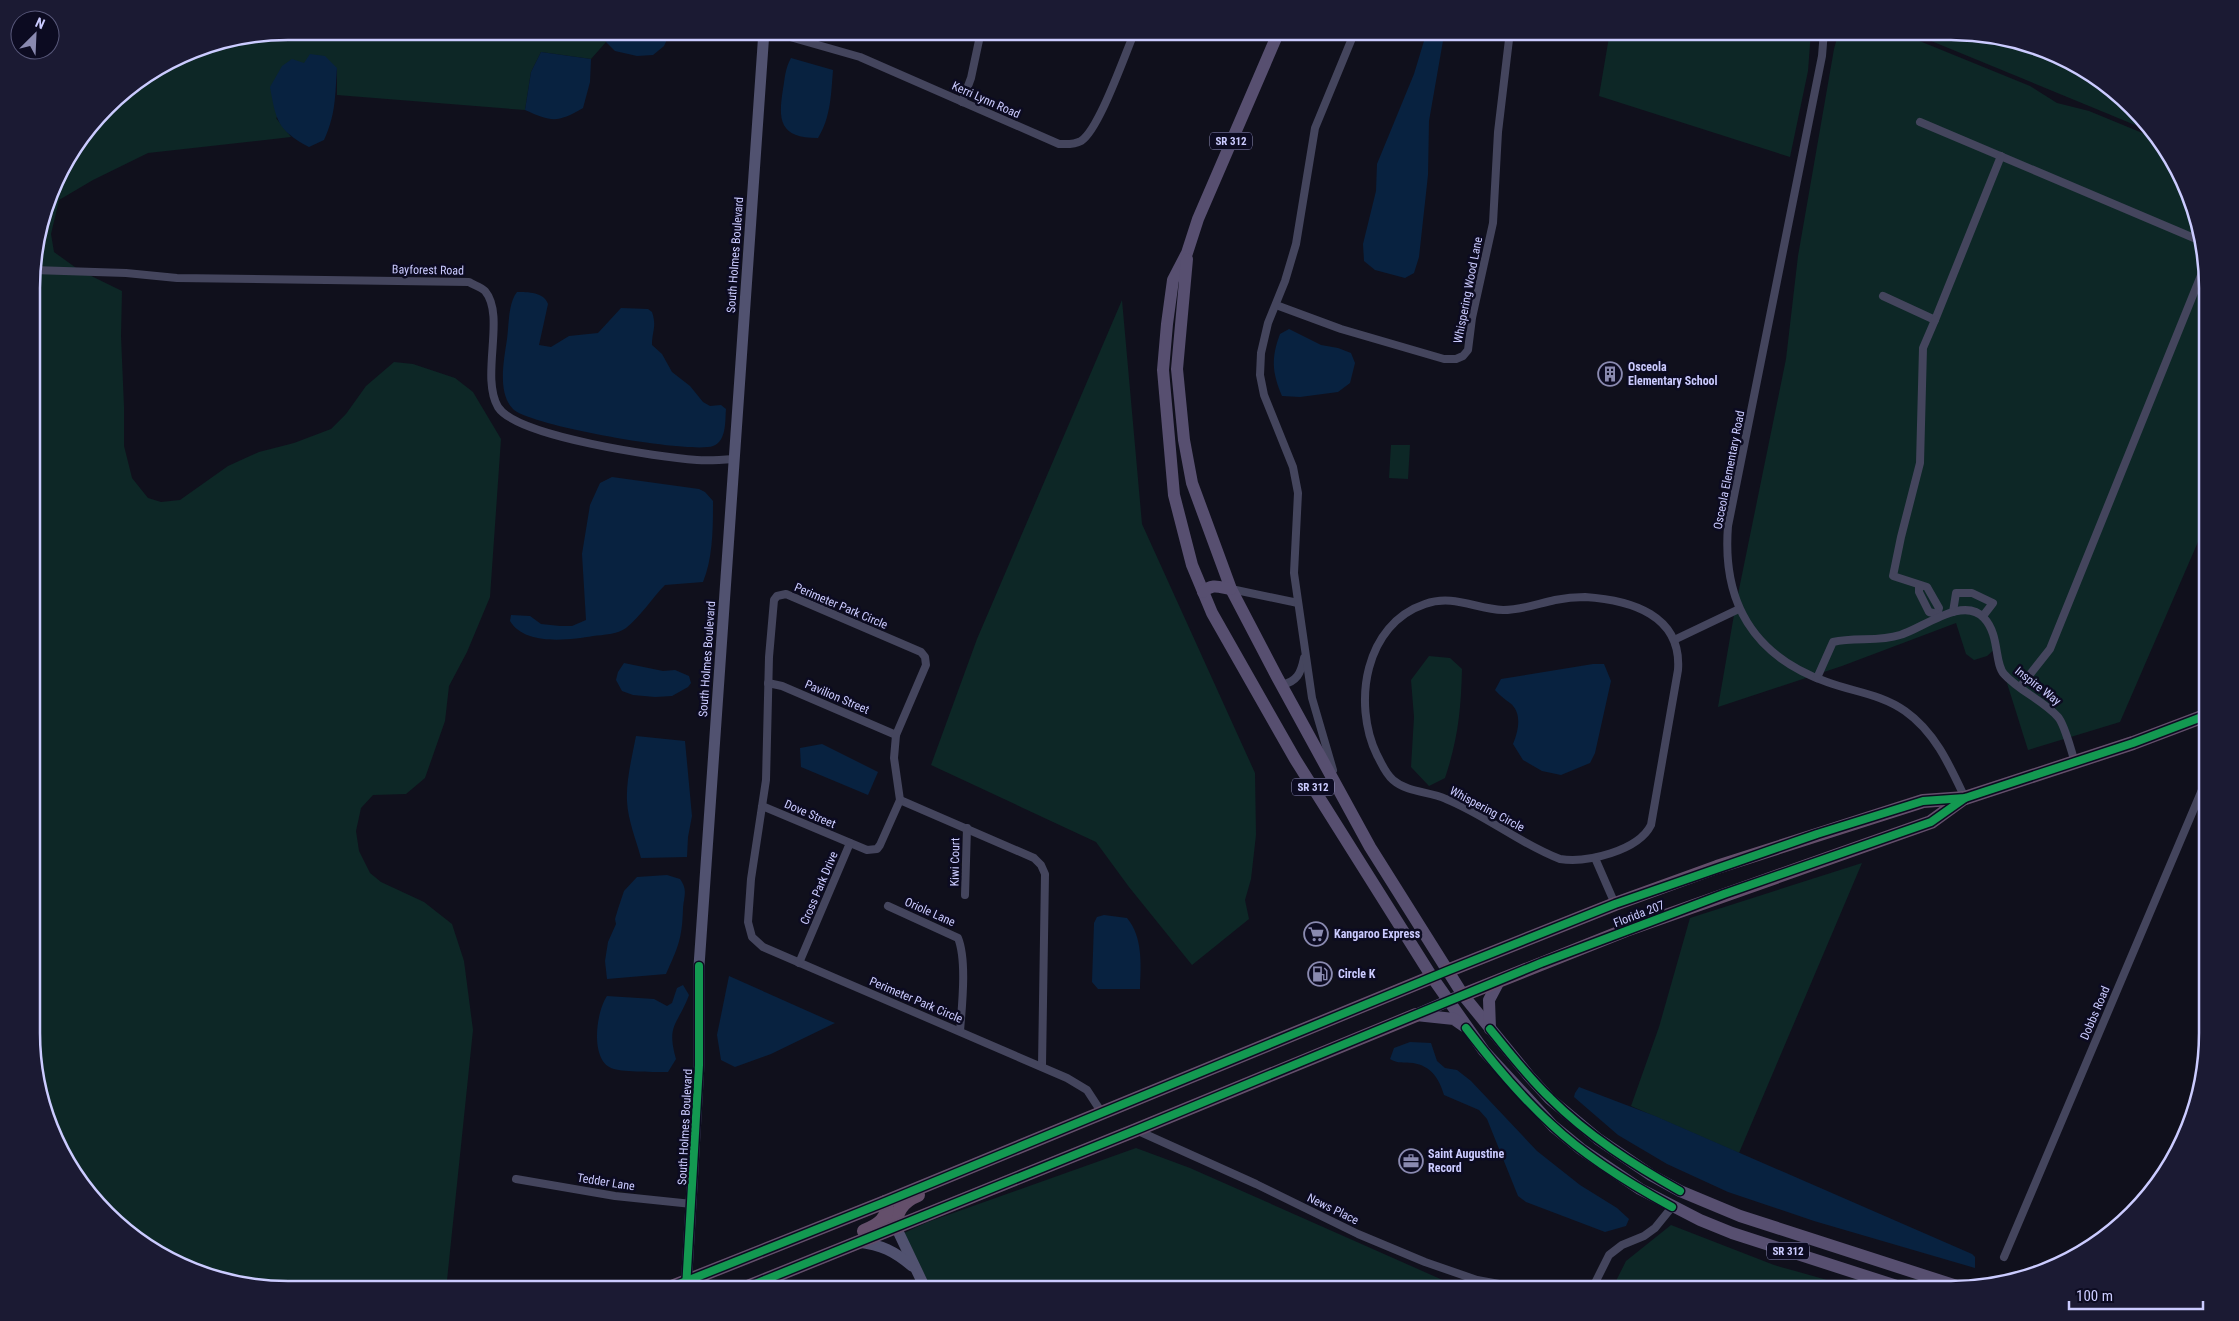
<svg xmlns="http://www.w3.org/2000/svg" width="2239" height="1321" viewBox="0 0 2239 1321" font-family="'Roboto Condensed',sans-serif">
<rect width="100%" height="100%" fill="#10101c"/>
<!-- green -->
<g fill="#0d2726">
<polygon points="288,31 607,31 606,42 591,59 541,52 531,72 525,110 337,95 337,68 276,118 291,137 148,153 93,180 59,200 51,234 54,252 79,270 122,291 121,336 124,407 124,446 132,478 148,498 161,502 180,500 228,466 259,452 294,443 331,429 346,414 366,386 394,362 413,364 455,378 473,392 501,439 490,597 467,652 449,686 445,721 425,778 406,794 373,795 361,808 356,831 359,851 370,873 381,882 424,902 452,924 464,961 473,1030 446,1290 288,1290 221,1281 159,1255 107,1215 74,1175 45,1116 33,1066 33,562 37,535 33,507 33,265 36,248 58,174 119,95 190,51"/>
<polygon points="1610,31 1811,31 1808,71 1790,157 1599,96"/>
<polygon points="1839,31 1895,31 2030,86 2057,103 2089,111 2157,139 2173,159 2194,206 2207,271 2207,521 2120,722 2028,750 1996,648 1987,656 1974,660 1966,654 1956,623 1842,666 1718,707 1735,609 1786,359 1798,256 1834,49"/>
<polygon points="1907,31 1951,31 2018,40 2080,66 2132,106 2152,132"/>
<polygon points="1122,300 1142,524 1255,773 1256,835 1251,879 1245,900 1249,919 1192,965 1129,887 1096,842 931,765 977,639"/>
<polygon points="1391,445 1410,445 1408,479 1389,478"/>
<path d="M 1429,656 L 1450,658 L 1462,669 C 1461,710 1458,739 1445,778 L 1429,786 L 1411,767 L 1414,717 L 1411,680 Z"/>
<polygon points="1862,863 1739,1153 1631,1106 1659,1027 1690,918"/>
<polygon points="1136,1148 1190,1168 1463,1289 932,1290 904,1233 928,1222"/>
<polygon points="1671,1225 1774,1265 1859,1289 1612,1289 1626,1261"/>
</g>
<!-- water -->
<g fill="#082240">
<polygon points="607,31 671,31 664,46 653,55 637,56 615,51 606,42"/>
<polygon points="1427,31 1444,31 1444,35 1429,121 1428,175 1419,257 1414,273 1405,278 1375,270 1364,261 1363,244 1376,191 1377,164 1414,74"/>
<path d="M 541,52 L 591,59 L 590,82 L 583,108 C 557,123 552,122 525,110 L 531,72 Z"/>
<path d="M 310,54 L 325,56 L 337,68 C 335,95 336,114 324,140 L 309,147 C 277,130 276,120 270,87 L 282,66 L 292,59 L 304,63 Z"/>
<path d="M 791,58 L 833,70 C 831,94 831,117 818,138 C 779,138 778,120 783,89 C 785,77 785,69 791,58 Z"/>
<path d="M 517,292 C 528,292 544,292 548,304 L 539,345 L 551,347 L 569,336 L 598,333 L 621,308 L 648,309 L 652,312 C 657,327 652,331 652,345 L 662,354 L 672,372 L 690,386 L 703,402 L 710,406 L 721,405 L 726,409 C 725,420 727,441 713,446 C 691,454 530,426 513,409 C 497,393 504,360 507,339 C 509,326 508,303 517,292 Z"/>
<path d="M 1289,329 L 1321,345 L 1338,348 L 1351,353 L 1355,363 L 1350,383 L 1338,392 L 1300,397 L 1282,396 C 1272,372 1271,358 1280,334 Z"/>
<path d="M 612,477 L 699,489 L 705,492 L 713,501 C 713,527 713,558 703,582 L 665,585 C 652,598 641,616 626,628 C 618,634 603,635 593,636 C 569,640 525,646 510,621 L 511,615 L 530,616 L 541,624 L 560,626 L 572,626 L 586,620 L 582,554 L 590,505 L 600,483 Z"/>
<polygon points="624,663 663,671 675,670 689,676 691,683 688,687 672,696 655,697 633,695 622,691 616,680 618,672"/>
<path d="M 1593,664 L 1604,664 L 1611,681 L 1595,753 L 1590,763 L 1561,775 L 1542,771 L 1523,760 L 1513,744 C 1518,732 1523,713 1510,703 C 1505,699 1500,696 1495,690 L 1501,679 Z"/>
<path d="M 636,736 L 685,741 L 692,816 L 688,837 L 687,857 L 641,858 C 636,839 628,821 627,801 C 626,780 632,757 636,736 Z"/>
<polygon points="822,744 878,772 868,795 801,767 800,748"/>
<path d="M 667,875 L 680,879 C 688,890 684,896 683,909 C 682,940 678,947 666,974 L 607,979 L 605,961 L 608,942 L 616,924 L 615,919 L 618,909 L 624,891 L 637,877 Z"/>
<path d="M 1104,915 L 1127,918 C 1143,937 1141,965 1140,989 L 1098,989 L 1092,982 L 1094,923 L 1097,917 Z"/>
<polygon points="729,976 830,1021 835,1023 771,1054 735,1067 721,1060 717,1035"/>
<path d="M 683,985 L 689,995 C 678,1025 666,1024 676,1059 L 668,1072 C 656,1072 624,1072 614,1069 C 589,1062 596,1012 607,996 L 654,999 L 667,1006 L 672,1003 L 677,988 Z"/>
<path d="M 1410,1042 L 1431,1043 L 1437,1061 L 1445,1068 L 1457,1070 L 1471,1081 L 1537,1151 L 1580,1185 L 1617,1208 L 1629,1219 L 1626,1226 L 1605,1232 L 1526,1202 L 1518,1196 L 1487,1119 L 1479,1110 L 1444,1095 C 1439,1078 1431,1066 1413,1063 C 1403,1062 1398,1064 1390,1059 L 1394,1048 Z"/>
<polygon points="1579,1087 1655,1116 1972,1254 1975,1257 1975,1268 1814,1221 1728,1192 1667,1164 1618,1135 1574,1097 1575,1093"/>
</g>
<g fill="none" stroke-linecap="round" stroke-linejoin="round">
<!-- street -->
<g stroke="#44455d" stroke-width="8">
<path d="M 1824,31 L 1822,56 L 1728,526 C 1722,602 1753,656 1827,682 C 1854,692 1881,694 1905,711 C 1935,732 1950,766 1965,798"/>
<path d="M 764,34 L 790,37 L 860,57 L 1059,144 C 1066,144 1074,145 1081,141 C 1099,130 1125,54 1135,31"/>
<polyline points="962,102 971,78 981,31"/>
<polyline points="1920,122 2201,241"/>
<path d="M 33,270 L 126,273 L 177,278 L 469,282 C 474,285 481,287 485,291 C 506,316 480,376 498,407 C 517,437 659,457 697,460 C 710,461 722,460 735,459"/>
<polyline points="1883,296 1935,320 2001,156"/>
<polyline points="1276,305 1341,329 1444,359 1456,359 1463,356 1468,350 1472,318 1493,223 1498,132 1510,31"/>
<polyline points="1935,320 1923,348 1920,463 1901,537 1893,576 1927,587 1939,608 1937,614 1938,617"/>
<polyline points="1919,585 1919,592 1929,612 1937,614"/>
<polyline points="1231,589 1298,603"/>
<path d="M 1585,597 C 1631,600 1682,615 1678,670 L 1651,825 C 1638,851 1587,863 1560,859 C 1520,844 1486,815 1446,799 C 1429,791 1408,793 1393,780 C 1385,773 1382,764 1377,755 C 1352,703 1365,624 1425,604 C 1453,594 1476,609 1503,610 C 1522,610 1537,604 1555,600 C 1565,598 1575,597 1585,597 Z"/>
<polyline points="1953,612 1956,593 1972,593 1993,603 1983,616"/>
<polyline points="1674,640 1739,609"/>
<path d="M 1817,678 L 1833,642 C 1855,637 1879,642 1900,635 C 1922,629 1963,595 1984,618 C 2000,635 1994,663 2004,674 C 2019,691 2043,700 2058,717 C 2065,725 2071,751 2075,762"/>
<polyline points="768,683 782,686 896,735"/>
<path d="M 1281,685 C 1297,682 1301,673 1304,658"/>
<polyline points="2020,687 2050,649 2206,263"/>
<polyline points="1333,770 1312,698 1294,573 1298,493 1293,467 1264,395 1260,375 1261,353 1268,323 1285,281 1296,244 1315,128 1355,31"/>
<polyline points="900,800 1034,858 1041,865 1045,874 1042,1066"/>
<polyline points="762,806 867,850 877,849 880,845 900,800 894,758 896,735 926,665 925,657 921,652 786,594 777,596 774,600 769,657 766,780 751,879 748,922 752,937 763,947 1067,1078 1087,1090 1102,1113"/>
<polyline points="1595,858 1615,904"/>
<polyline points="965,895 967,828"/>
<path d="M 888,906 L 958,938 C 967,960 962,1006 960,1031"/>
<polyline points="799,963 850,843"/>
<polyline points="1136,1130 1256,1184 1358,1234 1425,1262 1477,1280 1527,1289"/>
<polyline points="516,1179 615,1196 692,1204"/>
<polyline points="2004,1257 2207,778"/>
<polyline points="1592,1289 1609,1255 1622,1245 1644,1236 1655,1228 1672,1207"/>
</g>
<!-- secondary -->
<g stroke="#515270" stroke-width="11">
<polyline points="896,1227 926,1290"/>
<path d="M 858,1242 C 882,1245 894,1251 912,1266"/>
<polyline points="686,1290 699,1065 699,966 764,31"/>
</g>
<!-- primary -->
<g stroke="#574f70" stroke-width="12">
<polyline points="1279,31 1198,219 1187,253 1173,280 1167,324 1163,370 1174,495 1192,565 1212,613 1295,759 1432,977 1484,1051 1553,1126 1581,1149 1640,1189 1700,1220 1732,1233 1906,1289"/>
<polyline points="1187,259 1177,369 1184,440 1192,483 1231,589 1277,677 1370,847 1463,995 1529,1076 1550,1099 1598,1139 1651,1175 1680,1191 1740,1216 1966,1289"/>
<path d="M 1203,592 C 1212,583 1219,587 1231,589"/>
<polyline points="1418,1014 1455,998"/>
<polyline points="1416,1015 1454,1019 1464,1026"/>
<polyline points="1490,1029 1489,1000 1499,981"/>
</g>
<!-- highway -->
<g stroke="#644f6b" stroke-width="14">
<polyline points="1447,971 1615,904 1717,867 1923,801 1965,798 2133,743 2207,715"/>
<polyline points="1463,995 1626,930 1931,822 1964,798"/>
<path d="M 896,1227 C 895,1211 903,1201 918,1195"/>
<path d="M 864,1231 C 877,1226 891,1218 885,1202"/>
<polyline points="664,1290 885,1202 1432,977"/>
<polyline points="740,1290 1136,1130 1416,1015"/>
</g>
<!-- cycleway casing -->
<g stroke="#0c0b21" stroke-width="11">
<g id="cycleway">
<path d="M 1466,1028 C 1492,1062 1520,1096 1552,1125 C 1587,1158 1630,1184 1672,1207"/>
<path d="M 1490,1029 C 1509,1052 1528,1077 1550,1098 C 1588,1136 1634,1165 1680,1191"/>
<polyline points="686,1288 699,1065 699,966"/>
<polyline points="664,1290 885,1202 1447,971 1615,904 1817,834 1923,801 1965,798 2133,743 2207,715"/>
<polyline points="740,1290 1136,1130 1541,963 1724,894 1931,822 1965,798"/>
</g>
</g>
<!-- cycleway -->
<use href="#cycleway" stroke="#139951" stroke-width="8"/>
</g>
<!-- icons -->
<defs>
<g id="building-ring" transform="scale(1.25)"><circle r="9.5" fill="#0c0b21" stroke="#8a8ab0" stroke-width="1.5"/><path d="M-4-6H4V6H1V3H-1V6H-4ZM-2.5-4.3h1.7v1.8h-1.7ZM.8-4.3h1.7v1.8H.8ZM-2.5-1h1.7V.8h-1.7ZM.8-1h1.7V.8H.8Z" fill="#8a8ab0"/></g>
<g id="supermarket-ring" transform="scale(1.25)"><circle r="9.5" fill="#0c0b21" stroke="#8a8ab0" stroke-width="1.5"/><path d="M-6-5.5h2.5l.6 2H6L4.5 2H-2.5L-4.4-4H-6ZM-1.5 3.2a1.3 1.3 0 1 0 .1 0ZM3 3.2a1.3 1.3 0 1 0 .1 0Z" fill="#8a8ab0"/></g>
<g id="fuel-ring" transform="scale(1.25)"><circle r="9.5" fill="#0c0b21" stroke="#8a8ab0" stroke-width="1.5"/><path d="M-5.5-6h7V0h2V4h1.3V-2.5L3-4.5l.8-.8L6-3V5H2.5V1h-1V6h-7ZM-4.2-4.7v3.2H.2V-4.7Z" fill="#8a8ab0"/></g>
<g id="office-ring" transform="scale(1.25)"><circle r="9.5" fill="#0c0b21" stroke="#8a8ab0" stroke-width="1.5"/><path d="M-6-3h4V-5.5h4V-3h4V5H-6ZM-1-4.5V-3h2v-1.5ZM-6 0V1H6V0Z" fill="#8a8ab0"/></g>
</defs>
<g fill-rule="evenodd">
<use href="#building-ring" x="1610" y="374"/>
<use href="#supermarket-ring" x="1316" y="934"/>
<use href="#fuel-ring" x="1320" y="974"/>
<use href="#office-ring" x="1411" y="1161"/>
</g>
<g text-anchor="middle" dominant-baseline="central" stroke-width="5" stroke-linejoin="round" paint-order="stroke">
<!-- shield labels -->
<g fill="#0c0b21" stroke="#9291bc" stroke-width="1">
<rect x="1210" y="132.5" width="42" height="17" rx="4"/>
<rect x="1292" y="778.5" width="42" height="17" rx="4"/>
<rect x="1767" y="1242.5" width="42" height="17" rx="4"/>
</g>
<g font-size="11" font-weight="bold" fill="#cbcbff">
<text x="1231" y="141">SR 312</text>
<text x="1313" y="787">SR 312</text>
<text x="1788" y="1251">SR 312</text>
</g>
<!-- street labels -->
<g font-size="12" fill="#cbcbff" stroke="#0c0b21">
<text transform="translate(986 100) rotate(24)">Kerri Lynn Road</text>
<text transform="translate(735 255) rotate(-86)">South Holmes Boulevard</text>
<text transform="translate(428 270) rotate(1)">Bayforest Road</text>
<text transform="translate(1468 290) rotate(-79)">Whispering Wood Lane</text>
<text transform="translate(1729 470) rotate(-79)">Osceola Elementary Road</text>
<text transform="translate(841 606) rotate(23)">Perimeter Park Circle</text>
<text transform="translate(707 659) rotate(-86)">South Holmes Boulevard</text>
<text transform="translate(2038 686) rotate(38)">Inspire Way</text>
<text transform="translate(837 697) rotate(23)">Pavilion Street</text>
<text transform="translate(1487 809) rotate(28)">Whispering Circle</text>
<text transform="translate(810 814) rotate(23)">Dove Street</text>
<text transform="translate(955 862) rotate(-89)">Kiwi Court</text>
<text transform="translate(819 888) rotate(-67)">Cross Park Drive</text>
<text transform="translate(930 912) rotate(24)">Oriole Lane</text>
<text transform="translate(1639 914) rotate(-21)">Florida 207</text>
<text transform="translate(916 1000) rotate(23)">Perimeter Park Circle</text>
<text transform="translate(2095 1013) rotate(-67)">Dobbs Road</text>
<text transform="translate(685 1127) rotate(-87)">South Holmes Boulevard</text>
<text transform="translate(606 1182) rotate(9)">Tedder Lane</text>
<text transform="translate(1333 1209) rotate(26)">News Place</text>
</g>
<!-- poi labels -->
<g font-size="12" font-weight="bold" fill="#cbcbff" stroke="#0c0b21" text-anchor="start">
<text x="1628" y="367">Osceola<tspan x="1628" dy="14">Elementary School</tspan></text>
<text x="1334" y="934">Kangaroo Express</text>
<text x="1338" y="974">Circle K</text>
<text x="1428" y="1154">Saint Augustine<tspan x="1428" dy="14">Record</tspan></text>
</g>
</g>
<!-- crop -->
<path d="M0 0H2239V1321H0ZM288 40H1951A248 248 0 0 1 2199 288V1033A248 248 0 0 1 1951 1281H288A248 248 0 0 1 40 1033V288A248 248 0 0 1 288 40Z" fill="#1b1a33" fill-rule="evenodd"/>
<path fill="none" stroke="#cbcbff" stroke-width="2.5" d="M288 40H1951A248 248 0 0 1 2199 288V1033A248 248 0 0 1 1951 1281H288A248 248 0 0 1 40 1033V288A248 248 0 0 1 288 40Z"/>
<!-- north arrow -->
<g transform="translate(35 35) rotate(24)"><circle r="24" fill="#0c0b21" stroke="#58587a"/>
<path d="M0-4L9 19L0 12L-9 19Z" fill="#8a8ab0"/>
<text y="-8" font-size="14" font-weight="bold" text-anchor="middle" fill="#cbcbff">N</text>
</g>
<!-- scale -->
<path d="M2069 1301v8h134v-8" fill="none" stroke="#cbcbff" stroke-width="2.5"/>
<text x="2076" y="1301" font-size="15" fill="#cbcbff" stroke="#0c0b21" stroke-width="4" paint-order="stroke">100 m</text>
</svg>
